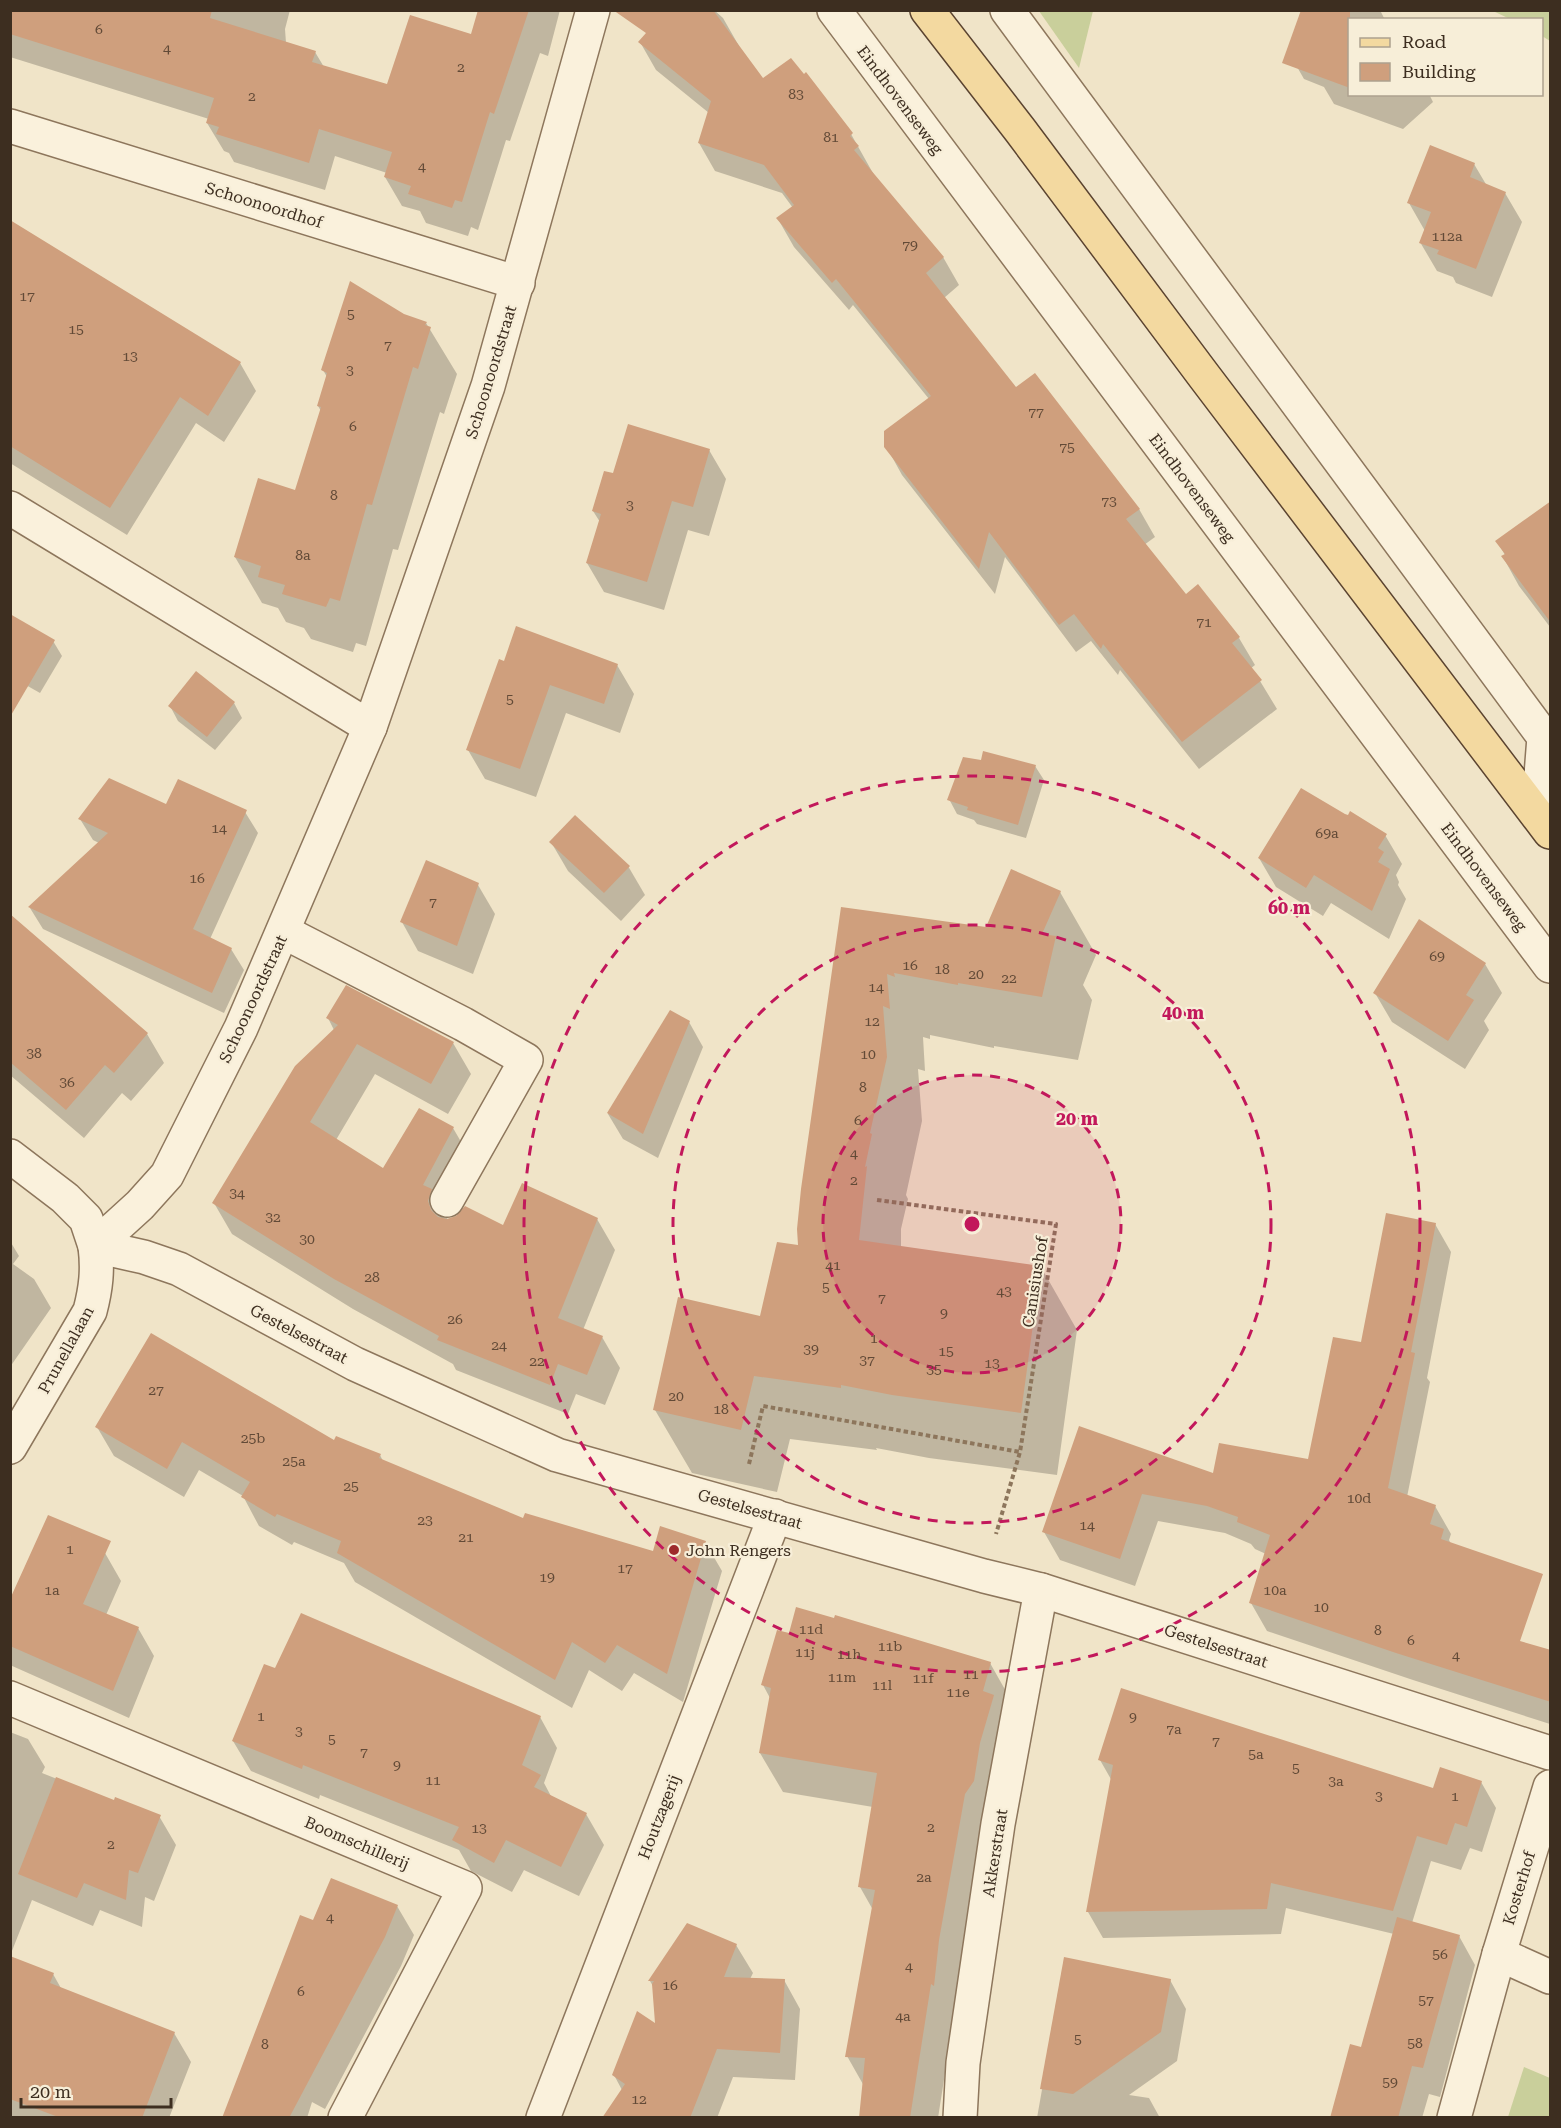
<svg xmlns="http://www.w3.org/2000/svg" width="1561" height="2128" viewBox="0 0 1561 2128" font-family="'Roboto Serif',serif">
<rect width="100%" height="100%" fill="#f0e4c8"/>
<!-- green -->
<g fill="#c9cf9b">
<polygon points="1039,11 1093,11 1079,68"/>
<polygon points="1493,11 1550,11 1550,41 1542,36 1542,20 1510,19"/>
<polygon points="1524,2067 1550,2078 1550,2117 1508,2117"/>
</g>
<!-- shadow -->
<g fill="#0003">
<polygon points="10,10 290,10 285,29 286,43 315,52 324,67 388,86 472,36 479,10 560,10 548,56 540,53 510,141 506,140 478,230 471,227 468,236 426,223 420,211 402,206 385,177 387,173 335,156 325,190 234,162 229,153 224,151 207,123 209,119 10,57"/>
<polygon points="649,10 714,10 723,18 739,46 738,47 763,80 851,134 874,175 943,257 959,285 944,298 1016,390 1139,509 1155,537 1144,545 1185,596 1239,638 1255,665 1250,669 1260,681 1277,709 1199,769 1120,670 1118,675 1091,641 1076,652 1005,557 995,594 902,475 886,446 929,399 853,305 849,310 794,247 778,219 793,208 782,193 715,171 699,143 709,113 656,70 640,42 652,26"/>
<polygon points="1302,10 1380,10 1385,20 1350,20 1350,94 1429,94 1433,102 1403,129 1334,104 1324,87 1304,79 1288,51"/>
<polygon points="1474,164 1487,186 1505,193 1522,222 1492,297 1456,283 1453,277 1437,271 1420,242 1425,231 1409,203"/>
<polygon points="10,222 240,363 256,391 224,442 196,423 127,535 10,463"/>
<polygon points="403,316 426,323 457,374 444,414 440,412 398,550 393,549 366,646 356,643 353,652 311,639 304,628 286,622 278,608 262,603 235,557 296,491 321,411 318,406 327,377 323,370"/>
<polygon points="709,450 726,479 709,536 688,530 664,610 604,592 587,563 600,522 593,511 614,475"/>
<polygon points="1550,503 1550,627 1519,586 1503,557 1505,555 1497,541"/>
<polygon points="53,641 62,656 40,693 10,676"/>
<polygon points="500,661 617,665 634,694 620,733 566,713 536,797 485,779 468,750"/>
<polygon points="196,673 234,703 242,718 215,750 178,721 170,706"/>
<polygon points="1035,766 1044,780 1026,838 977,824 974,820 957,814 949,799"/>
<polygon points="167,806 245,812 258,833 210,939 231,949 244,970 224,1013 43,929 30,908 99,843 93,840 80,819"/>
<polygon points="1345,815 1385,835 1402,864 1396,875 1399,882 1398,885 1406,899 1389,939 1331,903 1323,916 1276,887 1259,858"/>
<polygon points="551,842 628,866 645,895 621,921 568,871"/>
<polygon points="478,885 495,914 473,974 418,951 402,922"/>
<polygon points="1060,892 1096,955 1083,985 1092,1000 1078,1060 994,1046 994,1048 930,1035 930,1039 923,1037 925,1071 918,1069 922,1121 906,1195 908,1199 901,1229 901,1247 1041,1267 1077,1330 1057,1475 929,1458 876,1448 877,1450 790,1439 777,1492 692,1473 655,1410 761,1318 800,1247 843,908 987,928"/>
<polygon points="16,921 147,1034 164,1063 131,1101 122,1093 84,1138 10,1075 10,926"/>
<polygon points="1485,964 1502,993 1484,1021 1489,1030 1465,1069 1392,1022 1375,993"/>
<polygon points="328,1018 453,1043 471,1074 448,1114 375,1074 336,1140 384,1170 453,1128 471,1159 443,1211 448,1220 504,1227 597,1219 615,1250 583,1330 602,1337 620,1368 605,1405 576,1394 568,1414 456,1370 453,1364 353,1309 232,1234 214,1203 334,1030"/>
<polygon points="689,1022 703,1047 658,1158 623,1139 608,1114"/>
<polygon points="1435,1224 1451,1252 1427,1378 1430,1382 1407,1497 1435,1506 1451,1534 1449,1540 1451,1544 1501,1636 1550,1652 1550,1724 1413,1680 1267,1631 1251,1603 1266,1554 1255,1549 1251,1544 1225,1533 1158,1521 1135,1586 1060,1560 1044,1532 1080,1428 1214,1475 1310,1461 1362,1344"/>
<polygon points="10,1241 19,1256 13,1264 34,1279 51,1308 10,1367"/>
<polygon points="97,1427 335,1443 380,1455 383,1461 524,1520 654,1553 705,1542 722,1571 683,1702 634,1673 622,1691 589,1670 572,1708 355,1582 344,1563 294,1542 292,1545 259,1526 243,1496 199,1470 184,1497 114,1456"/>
<polygon points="105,1553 121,1581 106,1615 138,1628 154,1656 129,1718 10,1665 10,1603"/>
<polygon points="990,1663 1012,1702 953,2022 938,2118 861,2118 864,2086 847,2056 873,1910 860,1887 873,1807 783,1792 760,1753 770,1698 763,1685"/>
<polygon points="276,1670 540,1717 557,1748 544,1783 552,1798 586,1814 604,1845 579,1896 524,1870 512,1892 471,1871 459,1850 320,1795 319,1799 251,1771 233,1741"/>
<polygon points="10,1732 28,1739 45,1767 42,1773 115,1802 159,1816 176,1845 154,1901 145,1897 142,1927 100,1910 93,1926 32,1900 10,1956"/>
<polygon points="1100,1760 1434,1790 1481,1782 1496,1808 1482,1852 1470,1848 1461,1870 1431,1861 1412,1923 1459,1936 1475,1965 1440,2097 1429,2094 1422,2118 1331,2118 1363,2049 1394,1934 1286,1908 1281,1934 1103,1938 1088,1912 1112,1781"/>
<polygon points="397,1906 414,1935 401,1966 325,2109 312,2102 307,2118 224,2118 314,1922"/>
<polygon points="736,1945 753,1973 750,1979 784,1980 800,2009 795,2080 733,2077 717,2118 609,2118 622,2090 614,2075 657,2026 654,1988 650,1981"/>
<polygon points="10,1958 53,1974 62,1990 174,2033 191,2062 169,2118 10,2118"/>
<polygon points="1065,1959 1170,1980 1186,2009 1177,2061 1129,2095 1149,2098 1160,2118 1037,2118"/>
</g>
<!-- building -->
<g fill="#cf9f7d">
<polygon points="10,10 212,10 210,18 316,51 312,62 387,84 410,15 471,34 478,10 529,10 494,114 490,112 462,202 455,200 452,208 408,194 411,186 384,177 392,152 319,129 309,163 216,134 219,127 206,123 214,98 10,34"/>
<polygon points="613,10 713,10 763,78 791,58 804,74 806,72 853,133 850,136 859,146 854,150 944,257 926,273 1016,387 1035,373 1140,509 1126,519 1186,594 1198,584 1240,637 1232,643 1262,680 1182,742 1103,644 1101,649 1074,614 1059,625 989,532 979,569 884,447 884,431 931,396 836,279 832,283 776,218 794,205 764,165 698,143 711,101 638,42 646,33"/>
<polygon points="1301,10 1350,10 1350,88 1282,63"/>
<polygon points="1430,145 1475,163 1470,177 1506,192 1476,269 1437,254 1439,250 1419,243 1431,212 1407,203"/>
<polygon points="10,220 241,362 208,416 180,397 110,508 10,446"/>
<polygon points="350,281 404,314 427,322 425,325 431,327 418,369 413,367 372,505 367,504 340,601 330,598 326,607 282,594 285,585 258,577 261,566 234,557 258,478 295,490 321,407 317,406 327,373 321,370"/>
<polygon points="628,424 710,449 693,507 672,501 647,582 586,563 601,514 592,511 604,471 613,473"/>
<polygon points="1551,501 1551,623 1501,556 1505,554 1495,541"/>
<polygon points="10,614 55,640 10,717"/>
<polygon points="516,626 618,664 604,704 550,685 520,769 466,750 499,659 504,661"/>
<polygon points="196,671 235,702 207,737 168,706"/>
<polygon points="983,751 1036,765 1018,825 967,810 968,807 947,800 963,757 981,760"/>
<polygon points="109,778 166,804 178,779 247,810 193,929 232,948 212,993 28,907 108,833 78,819"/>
<polygon points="1301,788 1345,814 1348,815 1350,811 1387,834 1378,848 1384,852 1378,862 1390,869 1372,911 1314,875 1306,888 1258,858"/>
<polygon points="575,815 630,866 604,893 549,842"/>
<polygon points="426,860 479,883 457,946 400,922"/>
<polygon points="1011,869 1061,891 1042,934 1056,936 1042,997 958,983 958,985 894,973 895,977 887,974 890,1009 883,1006 887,1057 870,1133 872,1134 865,1167 867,1166 859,1240 1041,1266 1021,1413 892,1395 841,1385 841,1388 754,1376 741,1430 653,1410 678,1297 760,1316 777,1242 798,1245 797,1229 801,1189 841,907 986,927"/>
<polygon points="10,914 148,1033 114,1073 105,1065 66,1110 10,1062"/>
<polygon points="1419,919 1486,963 1466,995 1474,1000 1448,1041 1373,993"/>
<polygon points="346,985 454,1042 431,1084 357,1044 310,1122 383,1168 419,1108 454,1127 423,1185 432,1189 428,1201 431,1210 438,1217 447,1219 456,1216 465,1206 503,1225 522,1183 598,1218 558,1318 603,1336 587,1375 558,1364 550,1385 437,1340 439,1336 334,1279 212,1203 295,1066 338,1025 326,1018"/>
<polygon points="670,1010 690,1021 643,1134 607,1113"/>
<polygon points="1386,1213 1436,1223 1411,1352 1415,1353 1388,1488 1436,1505 1430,1524 1444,1529 1441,1539 1543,1574 1520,1641 1551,1650 1551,1702 1396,1653 1249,1603 1270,1535 1237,1522 1238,1517 1207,1506 1142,1494 1120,1559 1042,1532 1079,1426 1213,1473 1219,1443 1308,1459 1333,1337 1361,1342"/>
<polygon points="151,1333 334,1440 336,1436 363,1447 381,1454 379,1458 523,1518 525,1513 653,1551 660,1526 706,1541 667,1674 617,1645 605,1663 572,1642 555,1680 337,1553 341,1541 277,1514 275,1517 241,1497 250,1482 182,1442 167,1469 95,1427"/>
<polygon points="48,1515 111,1541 83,1604 139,1627 113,1691 10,1646 10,1599"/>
<polygon points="796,1607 834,1618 835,1615 991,1662 983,1691 994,1695 980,1743 974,1781 965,1794 939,1940 934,1986 931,1984 910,2118 859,2118 865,2058 845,2057 875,1890 858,1887 877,1773 759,1753 771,1688 761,1685 777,1630 789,1633"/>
<polygon points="301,1613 541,1716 522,1765 541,1775 534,1787 587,1813 561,1867 506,1840 494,1863 452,1840 459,1827 303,1765 302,1769 232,1741 264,1664 275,1668"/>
<polygon points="1121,1688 1433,1788 1440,1767 1482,1781 1467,1827 1455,1823 1447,1845 1417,1836 1393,1911 1271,1883 1267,1909 1086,1912 1113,1765 1098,1760"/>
<polygon points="56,1777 114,1800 115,1797 161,1815 138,1873 129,1870 126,1900 84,1883 77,1898 18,1874"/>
<polygon points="331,1878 398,1905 385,1937 289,2118 222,2118 300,1915 313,1920"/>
<polygon points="1397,1917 1460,1935 1423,2068 1412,2066 1398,2118 1330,2118 1350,2044 1361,2047"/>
<polygon points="687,1923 737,1944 724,1977 785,1979 780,2053 717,2049 690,2118 602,2118 625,2084 612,2075 637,2011 655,2023 652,1984 654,1981 648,1981"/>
<polygon points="10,1956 54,1973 50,1983 175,2032 142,2118 61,2118 10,2099"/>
<polygon points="1064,1957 1171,1979 1161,2032 1073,2094 1040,2089"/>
</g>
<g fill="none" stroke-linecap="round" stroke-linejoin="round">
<!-- minor casing -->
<g stroke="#8d765c" stroke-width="36">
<g id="minor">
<polyline points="834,10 1550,966"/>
<polyline points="1007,10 1544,737 1538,814"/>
<polyline points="10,126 518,283"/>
<polyline points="10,508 370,727"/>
<polyline points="284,932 463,1024 526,1060 447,1200"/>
<polyline points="10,1156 65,1198 86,1219 95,1246 144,1257 179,1269 355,1364 557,1455 984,1576 1041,1590 1550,1753"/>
<path d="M 10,1447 L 90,1311 C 96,1288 98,1270 95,1246 L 140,1205 L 167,1175 L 241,1028 L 370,727 L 488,386 L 593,10"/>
<polyline points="10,1698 465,1888 345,2118"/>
<polyline points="1499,1954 1550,1977"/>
<polyline points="543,2118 775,1516"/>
<polyline points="960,2118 963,2063 998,1824 1041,1590"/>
<polyline points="1454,2118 1499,1954 1550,1787"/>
</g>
</g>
<!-- major casing -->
<g stroke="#5b4430" stroke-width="36">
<polyline id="major" points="927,10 1020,130 1204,376 1550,832"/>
</g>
<!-- path -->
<g stroke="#8d765c" stroke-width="4" stroke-dasharray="4.5 3" stroke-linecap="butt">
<polyline points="877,1200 1056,1224 1020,1452 996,1534"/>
<polyline points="749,1464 763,1406 1020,1452"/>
</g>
<!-- minor -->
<use href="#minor" stroke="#faf1dc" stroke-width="33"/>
<!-- major -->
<use href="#major" stroke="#f3d9a0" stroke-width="33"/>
</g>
<!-- distance rings -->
<circle cx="972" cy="1224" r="149" fill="#c2185b" fill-opacity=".12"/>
<g fill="none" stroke="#c2185b" stroke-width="3" stroke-dasharray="10 8">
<circle cx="972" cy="1224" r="149"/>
<circle cx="972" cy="1224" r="299"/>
<circle cx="972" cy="1224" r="448"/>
</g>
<!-- markers -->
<circle fill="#9e2a2b" stroke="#f7eed8" stroke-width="2" cx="674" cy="1550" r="6"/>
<g text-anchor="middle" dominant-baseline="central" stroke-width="4.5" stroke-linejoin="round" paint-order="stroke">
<!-- number labels -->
<g font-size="14" fill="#624a37">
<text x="99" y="29">6</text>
<text x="167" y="48">4</text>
<text x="461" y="67">2</text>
<text x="796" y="94">83</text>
<text x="252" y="96">2</text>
<text x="831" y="137">81</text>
<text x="422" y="166">4</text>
<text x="1447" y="236">112a</text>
<text x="910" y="245">79</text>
<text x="27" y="296">17</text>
<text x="351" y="314">5</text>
<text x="76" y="329">15</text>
<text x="388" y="345">7</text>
<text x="130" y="356">13</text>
<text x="350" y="370">3</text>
<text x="1036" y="412">77</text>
<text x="353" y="426">6</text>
<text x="1067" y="447">75</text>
<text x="334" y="495">8</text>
<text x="1109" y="501">73</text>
<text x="630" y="505">3</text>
<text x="303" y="555">8a</text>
<text x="1204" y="622">71</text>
<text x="510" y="699">5</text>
<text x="219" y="828">14</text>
<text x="1327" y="833">69a</text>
<text x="197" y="878">16</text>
<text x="433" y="902">7</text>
<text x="1437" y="956">69</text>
<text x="910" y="965">16</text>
<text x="942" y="969">18</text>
<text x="976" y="974">20</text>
<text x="1009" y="978">22</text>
<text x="876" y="987">14</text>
<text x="872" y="1021">12</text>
<text x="34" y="1053">38</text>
<text x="868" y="1054">10</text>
<text x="67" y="1082">36</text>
<text x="863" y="1087">8</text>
<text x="858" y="1120">6</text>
<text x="854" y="1153">4</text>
<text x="854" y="1180">2</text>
<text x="237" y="1193">34</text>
<text x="273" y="1217">32</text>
<text x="307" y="1239">30</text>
<text x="833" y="1265">41</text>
<text x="372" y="1277">28</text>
<text x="826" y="1287">5</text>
<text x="1004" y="1291">43</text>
<text x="882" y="1298">7</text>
<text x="944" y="1313">9</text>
<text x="455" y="1319">26</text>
<text x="874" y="1338">1</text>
<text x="499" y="1345">24</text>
<text x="811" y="1349">39</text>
<text x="946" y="1351">15</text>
<text x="867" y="1360">37</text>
<text x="537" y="1361">22</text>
<text x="992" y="1363">13</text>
<text x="934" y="1369">35</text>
<text x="156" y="1390">27</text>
<text x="676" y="1396">20</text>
<text x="721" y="1409">18</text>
<text x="253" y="1438">25b</text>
<text x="294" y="1461">25a</text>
<text x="351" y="1486">25</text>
<text x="1359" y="1498">10d</text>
<text x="425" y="1520">23</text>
<text x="1087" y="1525">14</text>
<text x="466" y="1537">21</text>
<text x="70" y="1549">1</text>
<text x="625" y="1568">17</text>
<text x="547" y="1577">19</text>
<text x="52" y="1590">1a</text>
<text x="1275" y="1590">10a</text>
<text x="1321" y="1607">10</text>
<text x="811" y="1629">11d</text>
<text x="1378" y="1630">8</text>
<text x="1411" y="1640">6</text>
<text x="890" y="1646">11b</text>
<text x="805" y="1652">11j</text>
<text x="849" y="1654">11h</text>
<text x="1456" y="1655">4</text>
<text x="971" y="1674">11</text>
<text x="842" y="1677">11m</text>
<text x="923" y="1678">11f</text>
<text x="882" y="1685">11l</text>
<text x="958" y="1692">11e</text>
<text x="261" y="1716">1</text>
<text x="1133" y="1717">9</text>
<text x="1174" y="1729">7a</text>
<text x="299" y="1731">3</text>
<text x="332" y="1739">5</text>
<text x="1216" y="1741">7</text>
<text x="364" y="1752">7</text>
<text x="1256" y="1754">5a</text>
<text x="397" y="1765">9</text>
<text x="1296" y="1768">5</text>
<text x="433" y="1780">11</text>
<text x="1336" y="1781">3a</text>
<text x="1379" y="1796">3</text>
<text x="1455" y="1796">1</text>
<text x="931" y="1827">2</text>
<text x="479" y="1828">13</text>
<text x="111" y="1844">2</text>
<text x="924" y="1877">2a</text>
<text x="330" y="1917">4</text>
<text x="1440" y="1954">56</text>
<text x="909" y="1966">4</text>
<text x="670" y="1985">16</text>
<text x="301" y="1991">6</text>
<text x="1426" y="2000">57</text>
<text x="903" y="2016">4a</text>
<text x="1078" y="2039">5</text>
<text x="1415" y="2043">58</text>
<text x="265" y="2044">8</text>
<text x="1390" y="2082">59</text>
<text x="639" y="2099">12</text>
</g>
<!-- street labels -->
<g font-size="16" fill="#3d2e20" stroke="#f7eed8">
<text transform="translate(900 100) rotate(53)">Eindhovenseweg</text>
<text transform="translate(264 205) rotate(17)">Schoonoordhof</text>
<text transform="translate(491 372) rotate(-73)">Schoonoordstraat</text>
<text transform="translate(1192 488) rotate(53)">Eindhovenseweg</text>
<text transform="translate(1484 877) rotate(53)">Eindhovenseweg</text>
<text transform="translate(253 999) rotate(-65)">Schoonoordstraat</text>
<text transform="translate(1035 1282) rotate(-81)">Canisiushof</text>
<text transform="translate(299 1334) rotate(28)">Gestelsestraat</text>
<text transform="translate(66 1350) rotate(-61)">Prunellalaan</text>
<text transform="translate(750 1509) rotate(16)">Gestelsestraat</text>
<text transform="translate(1216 1646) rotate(18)">Gestelsestraat</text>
<text transform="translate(659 1817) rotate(-69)">Houtzagerij</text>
<text transform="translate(357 1843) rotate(23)">Boomschillerij</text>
<text transform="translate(995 1853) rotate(-81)">Akkerstraat</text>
<text transform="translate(1519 1888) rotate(-73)">Kosterhof</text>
</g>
<!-- poi labels -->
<g font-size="16" fill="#3d2e20" stroke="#f7eed8" text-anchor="start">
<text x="686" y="1550">John Rengers</text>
</g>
</g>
<circle cx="972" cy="1224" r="9" fill="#c2185b" stroke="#f7eed8" stroke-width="3"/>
<g font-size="18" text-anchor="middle" font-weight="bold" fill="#c2185b" stroke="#f7eed8" stroke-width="4.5" stroke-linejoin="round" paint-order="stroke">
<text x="1289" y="914">60 m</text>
<text x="1183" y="1019">40 m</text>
<text x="1077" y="1125">20 m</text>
</g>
<!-- border -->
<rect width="1561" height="2128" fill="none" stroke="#3d2e20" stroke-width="24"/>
<!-- legend -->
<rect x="1348" y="18" width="195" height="78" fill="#f7eed8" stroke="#ada18e" stroke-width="1.5"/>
<rect x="1360" y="38" width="30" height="9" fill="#f3d9a0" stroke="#ada18e" stroke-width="1.5"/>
<text x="1402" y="48" font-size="18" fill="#3d2e20">Road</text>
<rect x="1360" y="63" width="30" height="18" fill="#cf9f7d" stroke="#ada18e" stroke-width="1.5"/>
<text x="1402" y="78" font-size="18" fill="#3d2e20">Building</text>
<!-- scale -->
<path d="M21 2098v9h150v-9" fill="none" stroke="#3d2e20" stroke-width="3"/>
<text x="30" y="2098" font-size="18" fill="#3d2e20" stroke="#f7eed8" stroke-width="4.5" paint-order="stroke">20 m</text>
</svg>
